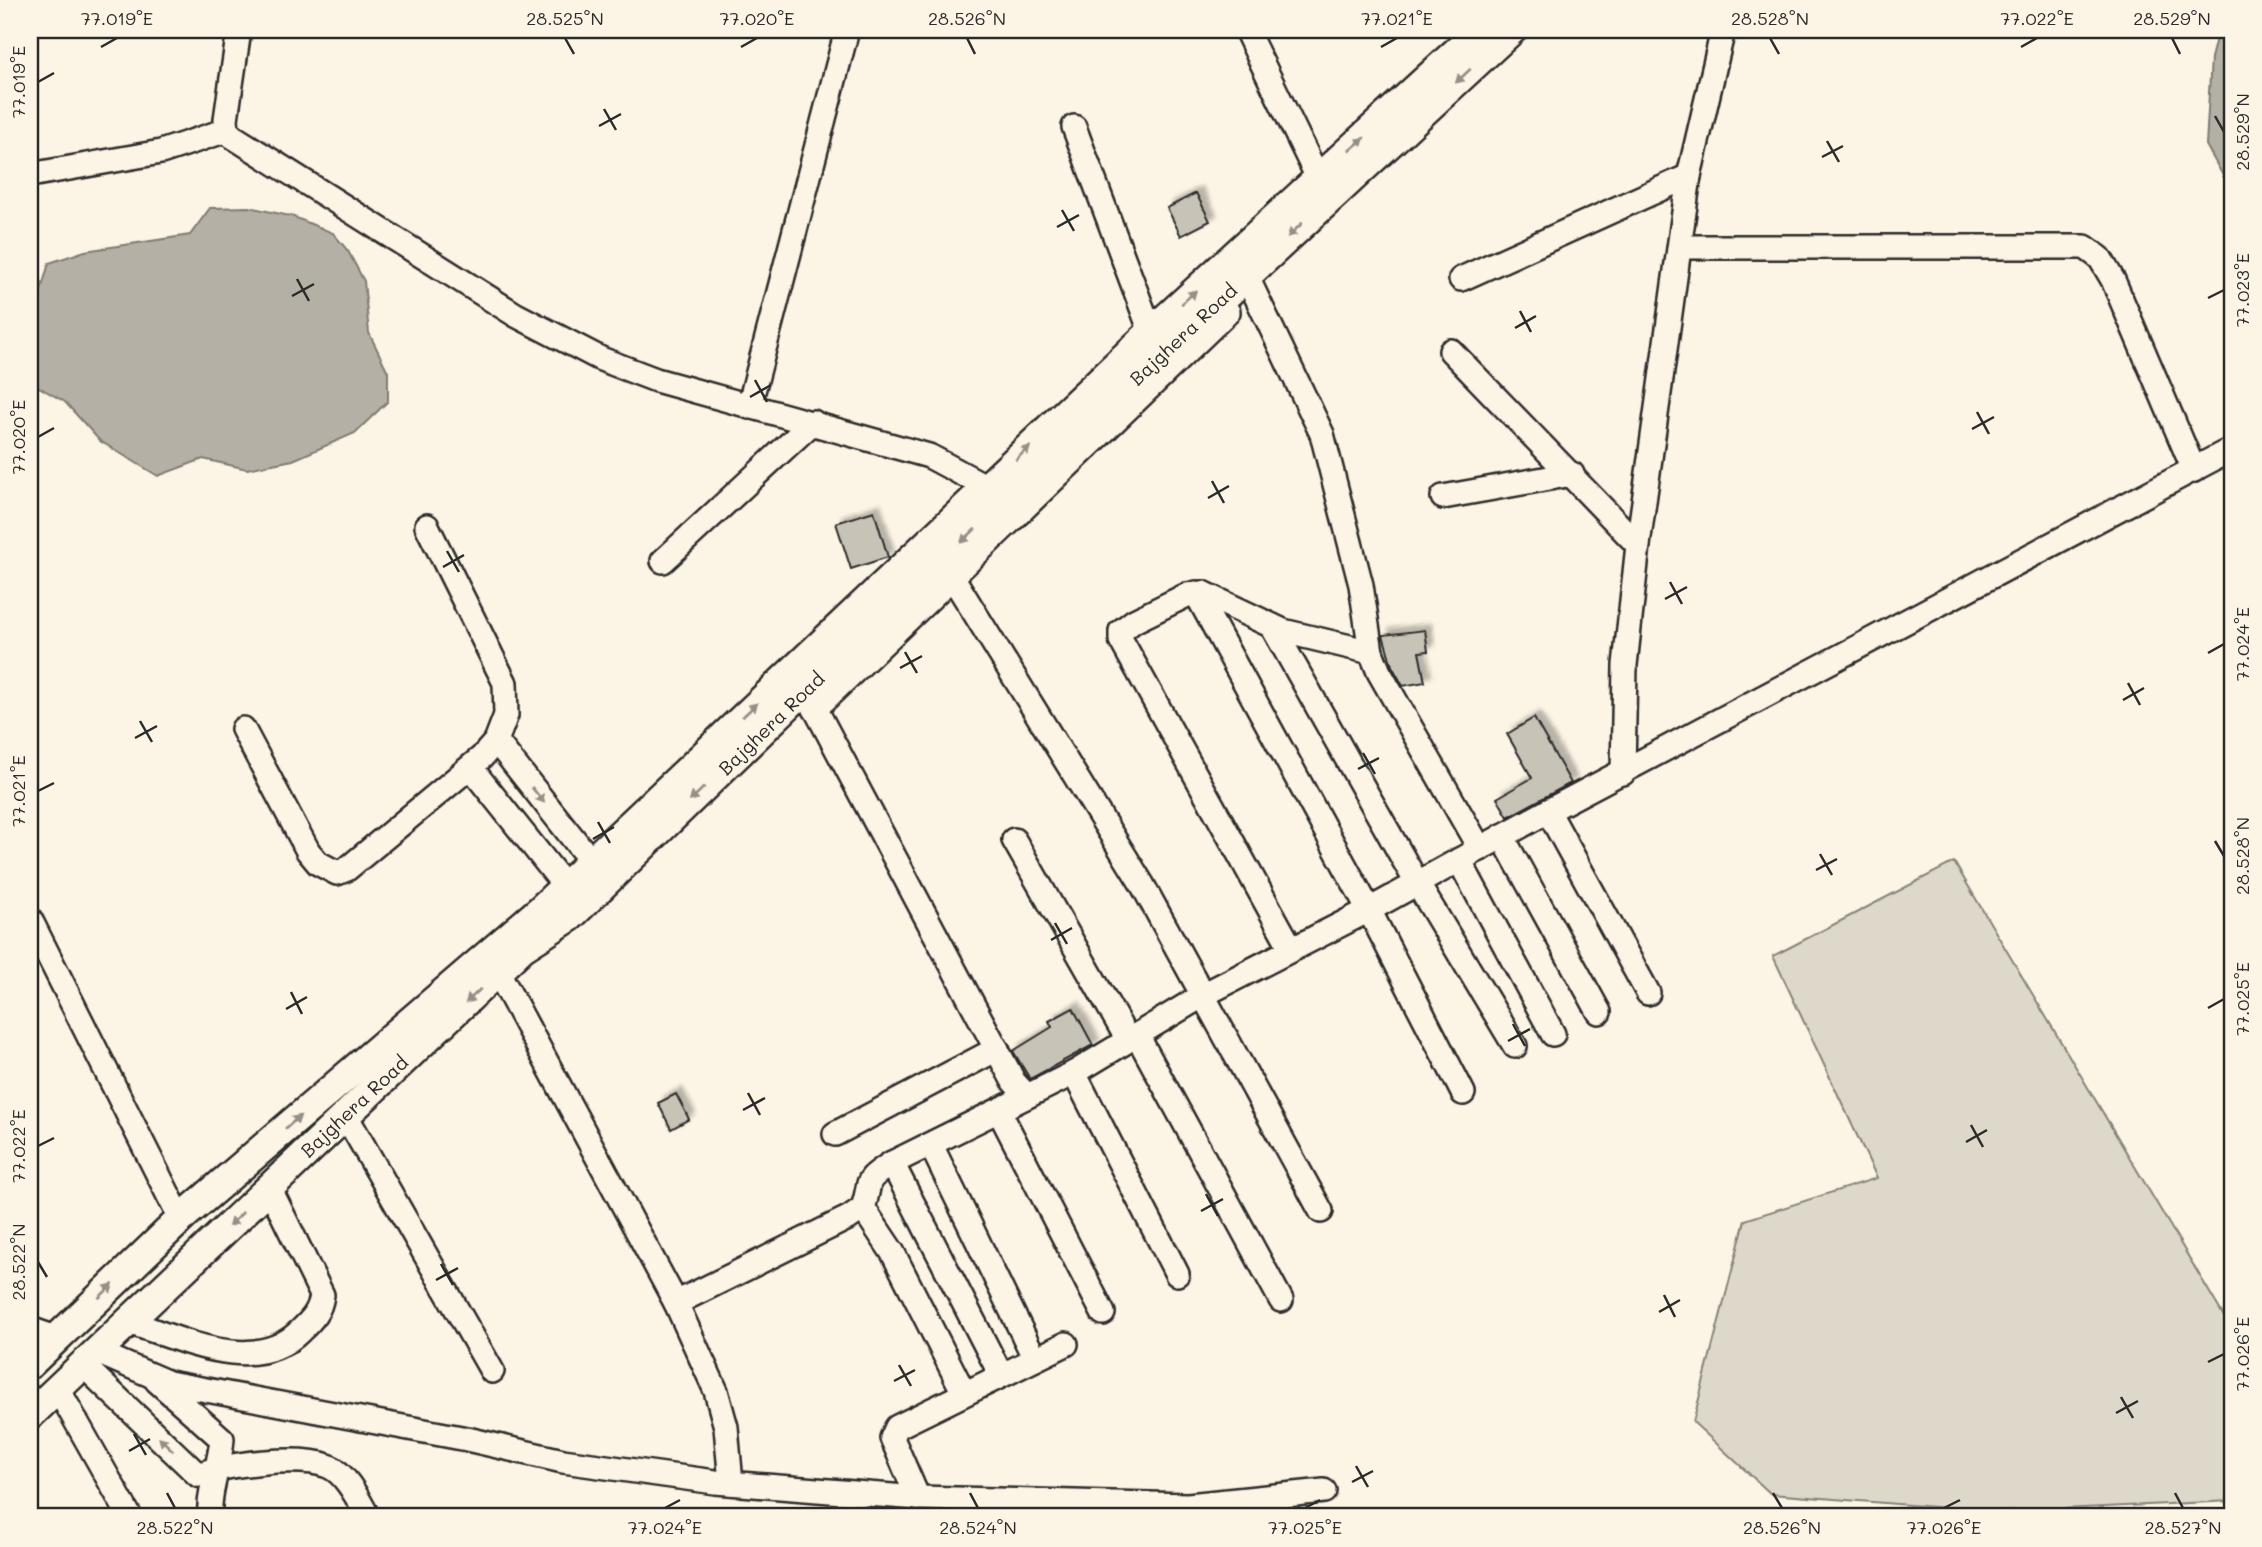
<svg xmlns="http://www.w3.org/2000/svg" width="2262" height="1547" viewBox="0 0 2262 1547" font-family="Mali,sans-serif">
<defs>
<filter id="shadow"><feDropShadow dx="6" dy="-6" stdDeviation="2" flood-color="#0004"/></filter>
</defs>
<rect width="100%" height="100%" fill="#fcf5e5"/>
<filter id="ink" filterUnits="userSpaceOnUse"><feTurbulence type="fractalNoise" baseFrequency=".0143" numOctaves="2"/><feDisplacementMap in="SourceGraphic" scale="14" xChannelSelector="R" yChannelSelector="G"/><feConvolveMatrix kernelMatrix="1 2 1 2 8 2 1 2 1" color-interpolation-filters="sRGB"/></filter>
<g filter="url(#ink)">
<!-- green -->
<polygon fill="#ded8ca" stroke="#84827a" stroke-width="2" points="1954,862 2232,1330 2232,1501 1998,1512 1771,1494 1693,1422 1745,1220 1877,1178 1773,956"/>
<!-- water -->
<g fill="#b4b0a5" stroke="#7d7b74" stroke-width="2">
<polygon points="2218,30 2232,30 2232,192 2206,145 2211,58"/>
<polygon points="249,207 294,217 333,233 348,251 364,281 369,333 388,372 388,401 355,433 293,460 247,469 203,459 158,476 100,441 65,402 37,386 30,328 49,263 85,251 190,235 210,208"/>
</g>
<!-- building -->
<g fill="#c8c3b7" stroke="#2b2b2b" stroke-width="2" filter="url(#shadow)">
<polygon points="1196,193 1210,221 1181,236 1167,208"/>
<polygon points="874,511 888,557 851,569 836,523"/>
<polygon points="1425,630 1428,651 1419,652 1425,682 1403,686 1392,666 1383,635"/>
<polygon points="1534,718 1571,783 1508,817 1497,798 1532,778 1507,734"/>
<polygon points="1073,1008 1093,1045 1030,1079 1013,1051 1052,1027 1049,1021"/>
<polygon points="676,1094 689,1119 671,1129 658,1103"/>
</g>
<g fill="none" stroke-linecap="round" stroke-linejoin="round">
<!-- minor casing -->
<g stroke="#2b2b2b" stroke-width="28">
<g id="minor">
<polyline points="239,30 226,119 227,130 232,136 516,315 601,359 656,380 929,456 1002,495"/>
<polyline points="1246,30 1318,178"/>
<polyline points="1074,127 1151,332"/>
<polyline points="30,175 161,152 227,130"/>
<polyline points="1680,247 2085,247 2100,258 2113,280 2194,470"/>
<polyline points="1246,275 1322,434 1361,585 1371,652 1379,672 1480,849"/>
<polyline points="1461,279 1689,176"/>
<polyline points="1451,351 1638,545"/>
<polyline points="749,407 847,30"/>
<polyline points="1443,497 1572,474"/>
<polyline points="942,560 1142,884 1321,1211"/>
<polyline points="663,561 813,422"/>
<polyline points="1196,593 1369,910 1463,1093"/>
<polyline points="1272,626 1417,883 1515,1046"/>
<polyline points="808,695 1014,1082 1027,1096"/>
<polyline points="815,709 1228,312"/>
<polyline points="243,729 308,851 318,863 337,873 347,869 482,757 496,741 506,715 505,683 427,526"/>
<polyline points="496,741 591,861"/>
<polyline points="471,768 565,886"/>
<polyline points="1623,773 1625,665 1638,545 1689,176 1723,30"/>
<polyline points="1548,811 1648,993"/>
<polyline points="1502,836 1599,1012"/>
<polyline points="1014,840 1128,1040"/>
<polyline points="1459,860 1553,1034"/>
<polyline points="30,919 181,1220"/>
<polyline points="1291,948 1121,640 1121,631 1134,621 1187,595 1203,593 1283,631 1371,652"/>
<polyline points="498,972 676,1303 716,1391 726,1427 731,1483"/>
<polyline points="1137,1035 1281,1300"/>
<polyline points="1074,1073 1177,1274"/>
<polyline points="999,1111 1103,1313"/>
<polyline points="345,1114 492,1371"/>
<polyline points="835,1134 997,1049"/>
<polyline points="931,1145 1035,1359"/>
<polyline points="892,1163 1001,1375"/>
<polyline points="863,1208 893,1253 964,1393"/>
<path d="M 676,1303 L 850,1217 L 863,1208 C 873,1178 861,1183 892,1163 L 1074,1073 L 1205,994 L 1369,910 L 1548,811 L 2232,449"/>
<path d="M 128,1322 C 180,1338 254,1377 300,1331 C 312,1320 320,1311 322,1295 L 269,1187"/>
<polyline points="30,1329 56,1338"/>
<polyline points="97,1352 169,1383 467,1439 563,1461 715,1482 918,1498 1188,1505 1324,1491"/>
<path d="M 83,1365 L 198,1475 C 226,1464 299,1455 328,1466 C 346,1473 359,1501 368,1517"/>
<path d="M 157,1381 L 222,1439 C 220,1465 208,1491 210,1517"/>
<polyline points="58,1389 130,1517"/>
<polyline points="918,1498 892,1438 897,1427 1066,1344"/>
</g>
</g>
<!-- major casing -->
<g stroke="#2b2b2b" stroke-width="33">
<g id="major">
<polyline points="30,1364 186,1214 541,909 1151,332 1480,30"/>
<polyline points="30,1415 522,948 570,917 805,689 1030,477 1512,30"/>
</g>
</g>
<!-- minor -->
<use href="#minor" stroke="#fcf5e5" stroke-width="23"/>
<!-- major -->
<use href="#major" stroke="#fcf5e5" stroke-width="28"/>
</g>
<!-- one-way arrows -->
<defs><path id="oneway-solid" d="M-6-.8H1V-3.2L6.5 0L1 3.2V.8H-6Z" transform="scale(1.75)"/></defs>
<g fill="#949088">
<use href="#oneway-solid" transform="translate(1463 76) rotate(137)"/>
<use href="#oneway-solid" transform="translate(1357 144) rotate(-41)"/>
<use href="#oneway-solid" transform="translate(1295 230) rotate(137)"/>
<use href="#oneway-solid" transform="translate(1189 297) rotate(-43)"/>
<use href="#oneway-solid" transform="translate(1023 453) rotate(-43)"/>
<use href="#oneway-solid" transform="translate(968 536) rotate(137)"/>
<use href="#oneway-solid" transform="translate(750 710) rotate(-43)"/>
<use href="#oneway-solid" transform="translate(697 794) rotate(136)"/>
<use href="#oneway-solid" transform="translate(538 795) rotate(51)"/>
<use href="#oneway-solid" transform="translate(473 996) rotate(137)"/>
<use href="#oneway-solid" transform="translate(293 1122) rotate(-41)"/>
<use href="#oneway-solid" transform="translate(236 1219) rotate(136)"/>
<use href="#oneway-solid" transform="translate(106 1291) rotate(-44)"/>
<use href="#oneway-solid" transform="translate(166 1444) rotate(-136)"/>
</g>
</g>
<!-- ticks -->
<path fill="none" stroke="#2b2b2b" stroke-width="2.5" d="M 565,38 L 574,54M 967,38 L 975,54M 1770,38 L 1779,54M 2172,38 L 2180,54M 101,47 L 117,38M 741,47 L 757,38M 1381,47 L 1397,38M 2021,47 L 2037,38M 38,82 L 54,73M 604,109 L 616,130M 2215,116 L 2224,132M 599,126 L 621,114M 1827,141 L 1839,162M 1822,157 L 1843,146M 1062,210 L 1074,231M 1057,227 L 1079,215M 297,279 L 309,301M 292,296 L 314,284M 2208,298 L 2224,290M 1520,311 L 1531,332M 1515,328 L 1536,316M 755,380 L 767,402M 750,397 L 771,385M 1977,412 L 1989,434M 1972,429 L 1994,417M 38,437 L 54,428M 1212,481 L 1224,503M 1208,498 L 1229,486M 447,551 L 459,572M 443,567 L 464,555M 1670,582 L 1682,604M 1665,599 L 1687,587M 905,652 L 917,673M 2208,653 L 2224,644M 900,668 L 922,656M 2128,683 L 2140,705M 2123,700 L 2144,688M 140,721 L 152,742M 135,738 L 157,726M 1363,753 L 1375,774M 1358,769 L 1379,758M 38,791 L 54,783M 598,822 L 610,843M 593,839 L 614,827M 2215,841 L 2224,856M 1820,854 L 1832,875M 1816,870 L 1837,859M 1055,923 L 1067,944M 1051,940 L 1072,928M 291,992 L 302,1014M 2208,1008 L 2224,999M 286,1009 L 307,997M 1513,1024 L 1525,1046M 1508,1041 L 1530,1029M 748,1093 L 760,1115M 743,1110 L 765,1098M 1971,1125 L 1983,1147M 1966,1142 L 1987,1130M 38,1146 L 54,1138M 1206,1194 L 1218,1216M 1201,1211 L 1223,1199M 38,1262 L 47,1277M 441,1264 L 453,1285M 436,1280 L 458,1268M 1664,1295 L 1675,1317M 1659,1312 L 1680,1300M 2208,1362 L 2224,1354M 899,1365 L 911,1386M 894,1381 L 915,1370M 2121,1397 L 2133,1418M 2116,1413 L 2138,1401M 134,1434 L 146,1455M 129,1451 L 150,1439M 1356,1466 L 1368,1487M 1352,1482 L 1373,1471M 167,1493 L 175,1508M 970,1493 L 978,1508M 1773,1493 L 1782,1508M 2175,1493 L 2183,1508M 665,1508 L 680,1500M 1305,1508 L 1320,1500M 1944,1508 L 1960,1500"/>
<g text-anchor="middle" dominant-baseline="central" stroke-width="5" stroke-linejoin="round" paint-order="stroke">
<!-- street labels -->
<g font-size="19" fill="#2b2b2b" stroke="#fcf5e5">
<text transform="translate(1183 334) rotate(-43)">Bajghera Road</text>
<text transform="translate(771 723) rotate(-44)">Bajghera Road</text>
<text transform="translate(354 1106) rotate(-43)">Bajghera Road</text>
</g>
</g>
<!-- margin -->
<rect width="2262" height="1547" fill="none" stroke="#fcf5e5" stroke-width="77"/>
<rect x="38" y="38" width="2186" height="1470" fill="none" stroke="#2b2b2b" stroke-width="2.5"/>
<g font-size="18" text-anchor="middle" fill="#2b2b2b">
<text x="117" y="25">77.019°E</text>
<text x="565" y="25">28.525°N</text>
<text x="757" y="25">77.020°E</text>
<text x="967" y="25">28.526°N</text>
<text x="1397" y="25">77.021°E</text>
<text x="1770" y="25">28.528°N</text>
<text x="2037" y="25">77.022°E</text>
<text x="2172" y="25">28.529°N</text>
<text transform="translate(19 82) rotate(-90)" y="6">77.019°E</text>
<text transform="translate(2243 132) rotate(-90)" y="6">28.529°N</text>
<text transform="translate(2243 290) rotate(-90)" y="6">77.023°E</text>
<text transform="translate(19 437) rotate(-90)" y="6">77.020°E</text>
<text transform="translate(2243 644) rotate(-90)" y="6">77.024°E</text>
<text transform="translate(19 791) rotate(-90)" y="6">77.021°E</text>
<text transform="translate(2243 856) rotate(-90)" y="6">28.528°N</text>
<text transform="translate(2243 999) rotate(-90)" y="6">77.025°E</text>
<text transform="translate(19 1146) rotate(-90)" y="6">77.022°E</text>
<text transform="translate(19 1262) rotate(-90)" y="6">28.522°N</text>
<text transform="translate(2243 1354) rotate(-90)" y="6">77.026°E</text>
<text x="175" y="1534">28.522°N</text>
<text x="665" y="1534">77.024°E</text>
<text x="978" y="1534">28.524°N</text>
<text x="1305" y="1534">77.025°E</text>
<text x="1782" y="1534">28.526°N</text>
<text x="1944" y="1534">77.026°E</text>
<text x="2183" y="1534">28.527°N</text>
</g>
</svg>
